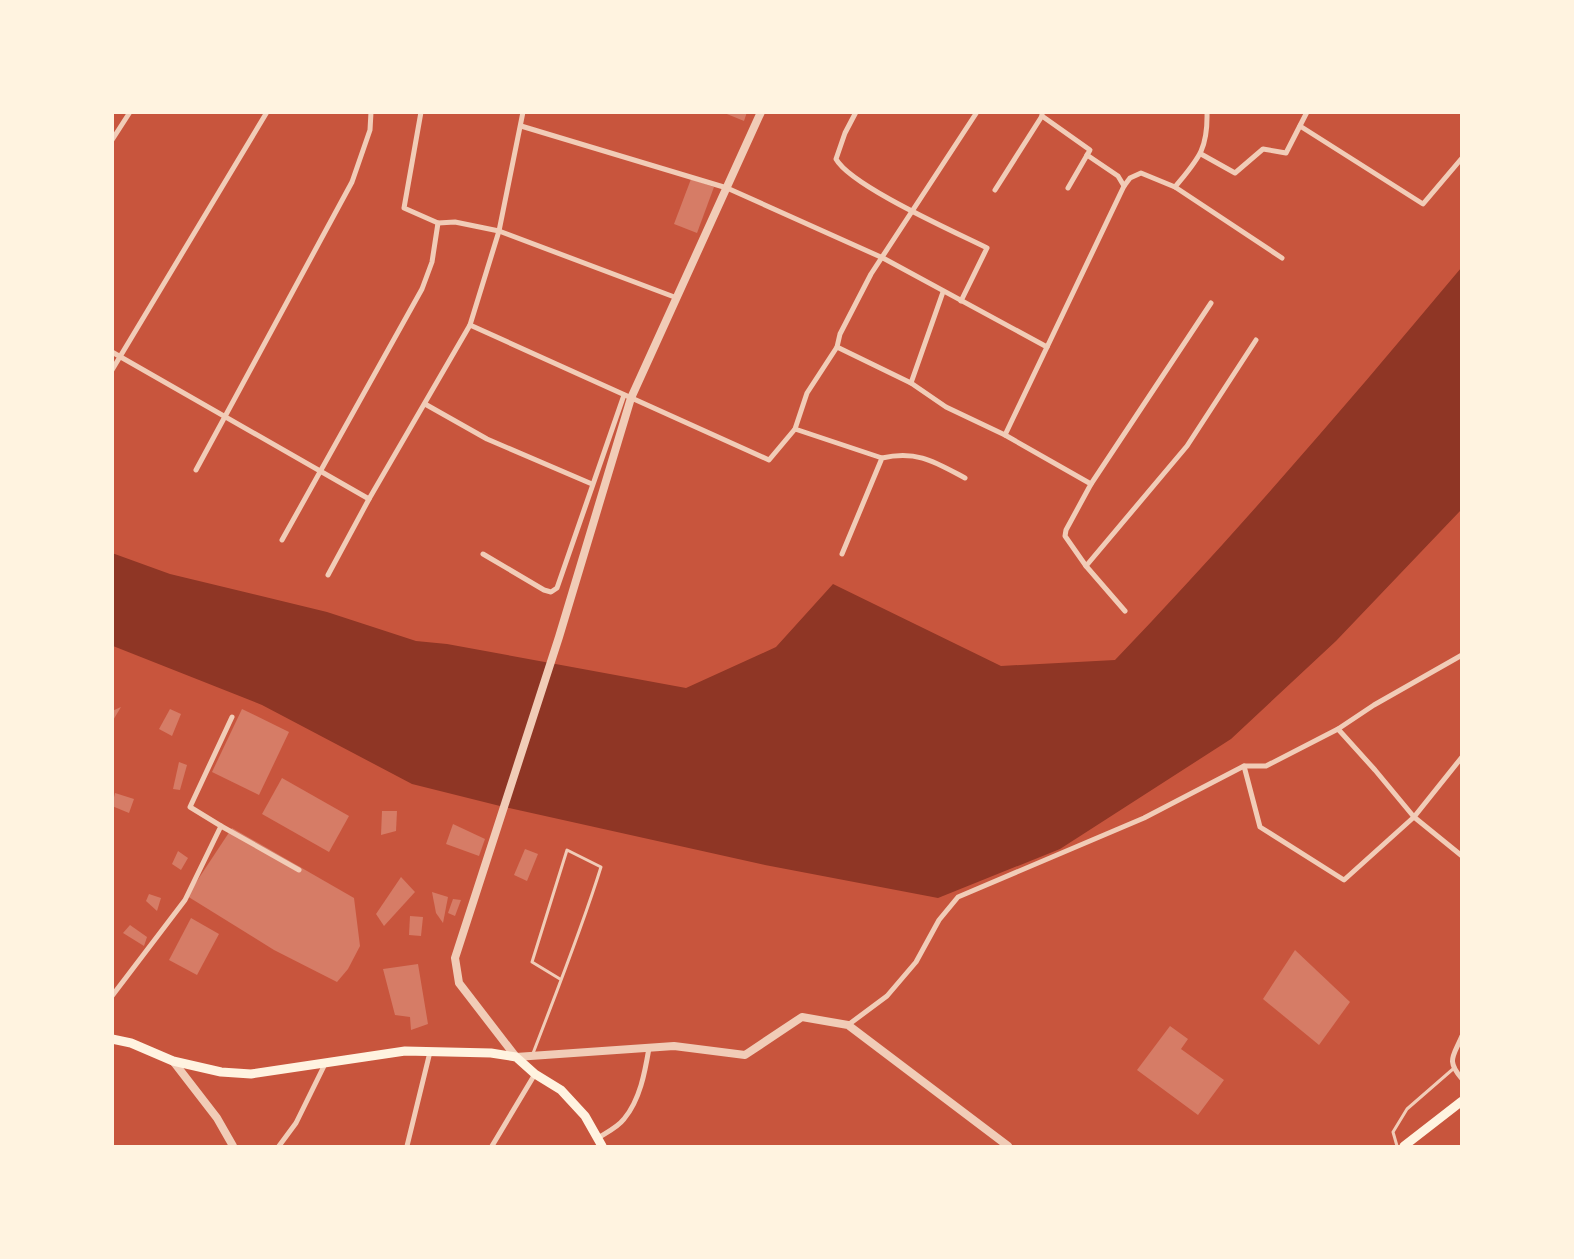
<svg xmlns="http://www.w3.org/2000/svg" width="1574" height="1259" viewBox="0 0 1574 1259" font-family="Mulish,sans-serif">
<rect width="100%" height="100%" fill="#c8553d"/>
<!-- water -->
<path fill="#8f3625" d="M 1461,268 L 1461,510 L 1336,641 L 1231,739 L 1060,849 L 938,898 L 765,865 L 500,806 L 412,784 L 262,705 L 113,646 L 112,553 L 170,574 L 327,612 L 416,641 L 447,644 L 686,688 L 776,647 L 833,584 L 1001,666 L 1115,660 C 1236,534 1349,402 1461,268 Z"/>
<!-- building -->
<g fill="#d67c66">
<polygon points="722,112 747,112 744,121"/>
<polygon points="691,179 714,187 697,233 674,224"/>
<polygon points="121,707 112,722 112,711"/>
<polygon points="170,709 181,714 172,736 159,729"/>
<polygon points="242,709 289,732 259,795 212,772"/>
<polygon points="179,762 187,765 180,790 173,789"/>
<polygon points="282,778 349,816 329,852 262,814"/>
<polygon points="115,793 134,799 129,813 112,806"/>
<polygon points="382,811 397,811 396,831 381,835"/>
<polygon points="453,824 485,839 479,856 446,844"/>
<polygon points="232,828 354,898 360,946 348,969 337,982 274,950 187,896"/>
<polygon points="525,849 538,854 527,881 514,875"/>
<polygon points="178,851 188,858 181,870 172,864"/>
<polygon points="401,877 415,892 384,926 376,914"/>
<polygon points="432,892 448,897 443,923 436,913"/>
<polygon points="149,894 161,898 157,911 146,901"/>
<polygon points="453,899 461,900 455,916 448,913"/>
<polygon points="410,916 423,917 421,936 409,935"/>
<polygon points="191,918 219,934 197,975 169,960"/>
<polygon points="130,925 147,937 144,946 123,933"/>
<polygon points="1295,950 1350,1002 1319,1045 1263,999"/>
<polygon points="418,964 428,1024 411,1030 410,1017 395,1015 383,969"/>
<polygon points="1170,1026 1188,1039 1181,1049 1224,1080 1198,1115 1137,1070"/>
</g>
<g fill="none" stroke-linecap="round" stroke-linejoin="round">
<!-- service -->
<g stroke="#f1ccb7" stroke-width="3">
<path d="M 532,1056 C 556,993 581,931 601,867 L 567,850 L 532,962 L 560,979"/>
<polyline points="1397,1146 1393,1132 1407,1109 1453,1069"/>
</g>
<!-- minor -->
<g stroke="#f1ccb7" stroke-width="5">
<polyline points="421,112 404,208 438,223 455,222 499,231 677,298"/>
<path d="M 856,112 L 845,133 L 836,159 C 851,186 955,232 987,248 L 961,301"/>
<polyline points="1042,112 1042,116 1090,150 1068,188"/>
<polyline points="521,126 727,188 883,258 1047,347"/>
<polyline points="1300,126 1423,204 1462,158"/>
<polyline points="112,140 130,112"/>
<polyline points="1201,154 1235,173 1263,149 1286,153 1307,112"/>
<polyline points="1087,155 1118,176 1124,186"/>
<polyline points="1175,187 1282,258"/>
<polyline points="995,190 1042,116"/>
<polyline points="470,325 769,460 795,429 807,393 837,347 840,334 871,274 977,112"/>
<polyline points="837,347 911,383 946,407 1005,435"/>
<polyline points="112,352 369,499"/>
<polyline points="112,370 267,112"/>
<polyline points="911,383 943,292"/>
<polyline points="425,404 487,439 592,484"/>
<polyline points="795,429 882,458"/>
<polyline points="196,470 352,182 370,130 371,112"/>
<polyline points="1091,484 1211,303"/>
<polyline points="282,540 422,289 432,262 438,223"/>
<polyline points="483,554 544,590 551,592 557,588 624,395"/>
<path d="M 842,554 L 882,458 C 917,450 935,462 965,478"/>
<polyline points="1086,566 1187,446 1256,340"/>
<polyline points="328,575 369,499 470,325 499,231 523,112"/>
<path d="M 1125,611 L 1086,566 L 1065,536 L 1066,530 L 1091,484 L 1005,435 L 1124,186 L 1130,178 L 1141,173 L 1175,187 C 1198,159 1208,150 1207,112"/>
<polyline points="1338,729 1374,705 1462,655"/>
<polyline points="1244,766 1266,766 1338,729 1375,770 1414,817 1462,856"/>
<polyline points="221,826 299,870"/>
<polyline points="112,996 185,900 221,826 190,807 232,717"/>
<polyline points="848,1025 887,996 916,962 939,920 958,897 1144,818 1244,766 1260,827 1344,880 1414,817 1462,757"/>
<path d="M 1462,1036 C 1453,1057 1446,1060 1462,1079"/>
<path d="M 598,1138 C 606,1133 618,1127 624,1119 C 640,1100 645,1072 649,1048"/>
<polyline points="279,1146 296,1123 326,1062"/>
<polyline points="407,1146 430,1052"/>
<polyline points="492,1146 535,1074"/>
</g>
<!-- tertiary -->
<g stroke="#f1ccb7" stroke-width="8">
<polyline points="761,112 631,398 559,637 455,958 459,983 516,1057 674,1046 745,1055 802,1017 848,1025 1008,1146"/>
<polyline points="173,1061 217,1118 233,1146"/>
</g>
<!-- secondary -->
<g stroke="#fff3e0" stroke-width="9">
<polyline points="112,1039 131,1043 173,1061 221,1072 251,1074 405,1051 491,1053 516,1057 535,1074 561,1090 585,1116 602,1146"/>
<polyline points="1404,1146 1462,1101"/>
</g>
</g>
<!-- border -->
<rect width="1574" height="1259" fill="none" stroke="#fff3e0" stroke-width="228"/>
</svg>
